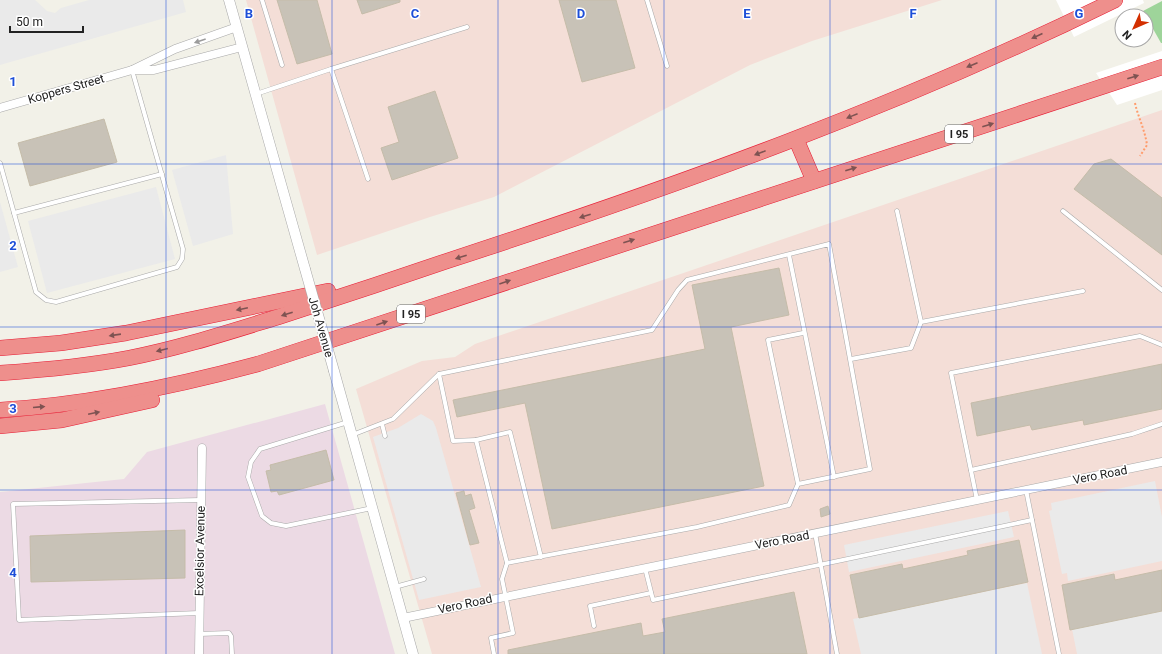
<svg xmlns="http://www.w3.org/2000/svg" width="1162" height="654" viewBox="0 0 1162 654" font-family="Roboto,sans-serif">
<rect width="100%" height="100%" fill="#f2f1e8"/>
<!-- commercial -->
<g fill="#f4ded7">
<polygon points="246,0 942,0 812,41 750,65 494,197 430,217 317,255"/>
<polygon points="1162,110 1162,654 432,654 356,389 422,361 455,357 475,344"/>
</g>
<!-- industrial -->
<polygon fill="#ecdae4" points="325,404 395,654 0,654 0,492 124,479 147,452"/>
<!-- forest -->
<polygon fill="#9ed49a" points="1162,1 1162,43 1161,43 1143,11"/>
<!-- parking -->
<g fill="#eaeaea">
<polygon points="0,0 35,0 47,11 55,13 61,8 89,0 183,0 186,12 0,65"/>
<polygon points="226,155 233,234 193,246 172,170"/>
<polygon points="156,187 175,259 47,293 28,221"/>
<polygon points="0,202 18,267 0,272"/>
<polygon points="421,414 433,421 436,428 481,587 419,600 373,437 398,428"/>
<polygon points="1155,481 1162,517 1162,561 1068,581 1067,573 1062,574 1049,511 1052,510 1051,503"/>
<polygon points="1008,511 1014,537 849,572 844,545"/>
<polygon points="1027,583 1042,654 861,654 853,619"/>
<polygon points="1162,611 1162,654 1077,654 1072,629"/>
</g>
<!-- pier -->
<g fill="#fff">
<polygon points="1056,0 1143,0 1144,3 1074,37"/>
<polygon points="1162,51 1162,90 1117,105 1096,73"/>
</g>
<!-- building -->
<g fill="#c8c2b7" stroke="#c5bca9">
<polygon points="277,0 317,0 332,54 297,64"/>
<polygon points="357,0 400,0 400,2 362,14"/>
<polygon points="559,0 616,0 635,68 582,82"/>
<polygon points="435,91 458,158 392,180 381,148 399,142 388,107"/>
<polygon points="104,119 117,162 30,186 18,143"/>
<polygon points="1111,159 1162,198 1162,255 1074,189 1094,164"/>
<polygon points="779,268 789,315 731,327 764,486 552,529 525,403 457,417 453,400 705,349 692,285"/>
<polygon points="1162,364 1162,409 1084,425 1083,420 1032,430 1030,425 977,436 971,403"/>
<polygon points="326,450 334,480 279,495 277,491 271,492 266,471 271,470 270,465"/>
<polygon points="464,491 465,496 471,494 475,508 469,510 479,543 470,545 456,493"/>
<polygon points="828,506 830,514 821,517 820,509"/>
<polygon points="185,530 185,578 31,582 30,536"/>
<polygon points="1019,540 1028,582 859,618 850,575 902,564 903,569 968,555 967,551"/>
<polygon points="1162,570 1162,611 1070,630 1062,585 1114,574 1115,580"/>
<polygon points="794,592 807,654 508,654 508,650 641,623 643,636 665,632 662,619"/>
</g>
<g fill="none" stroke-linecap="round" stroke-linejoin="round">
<!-- service casing -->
<g stroke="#a9a9a9" stroke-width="5">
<g id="service">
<polyline points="262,0 282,65"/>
<polyline points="647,0 667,66"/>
<polyline points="331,69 368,179"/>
<polyline points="256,94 331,69 467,27"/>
<polyline points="0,163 36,292 46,300 56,302 177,267 182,259 183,249 132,70"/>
<polyline points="897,211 921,322"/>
<polyline points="1063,211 1162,290"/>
<polyline points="14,213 162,174"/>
<polyline points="789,255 834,477"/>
<polyline points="851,359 911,348 921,322 1083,291"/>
<polyline points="439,374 453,441 476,440 507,563"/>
<polyline points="348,422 260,449 251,462 248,477 262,516 271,523 286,526 372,508"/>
<polyline points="382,424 385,436"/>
<polyline points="352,435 393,419 439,374 652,330 678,290 687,280 829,244 870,469 798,484 789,505 697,527 507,563 502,579 513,633 491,638 494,654"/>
<polyline points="476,440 510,432 541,557"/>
<polyline points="971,470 1132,434 1162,424"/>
<polyline points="798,484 768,340 803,333"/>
<polyline points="1026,490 1059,654"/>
<polyline points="977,500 951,373 1140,336 1162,345"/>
<polyline points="815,533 837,654"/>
<polyline points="645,568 653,600 1032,520"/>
<polyline points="395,587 424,579"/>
<polyline points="199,613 19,620 13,504 201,500"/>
<polyline points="594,626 590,606 651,593"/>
<polyline points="199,634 229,633 231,636 232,654"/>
</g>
</g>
<!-- minor casing -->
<g stroke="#a9a9a9" stroke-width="9">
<g id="minor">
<polyline points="237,27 175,49 132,70 154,70 242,47"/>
<polyline points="0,108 132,70"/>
<polyline points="403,618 1162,462"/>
<polyline points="199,654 202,448"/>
</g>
</g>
<!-- tertiary casing -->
<g stroke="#a9a9a9" stroke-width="11">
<g id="tertiary">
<polyline points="229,0 305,269"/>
<polyline points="334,371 413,654"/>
</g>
</g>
<!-- motorway casing -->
<g stroke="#e81d35" stroke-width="16">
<g id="motorway">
<polyline points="796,139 814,181"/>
<polyline points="0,348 61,343 126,333 328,291"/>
<path d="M 0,373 C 43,370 87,366 129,358 C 180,348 229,332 278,317 C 334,299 391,280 447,261 C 674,187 900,106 1115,0"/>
<path d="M 0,410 C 88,405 173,387 258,364 L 1162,67"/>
<polyline points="0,426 62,420 152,400"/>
</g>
</g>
<!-- path -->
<path stroke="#ff9c6c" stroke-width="2" stroke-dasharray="2 2" stroke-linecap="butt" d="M 1135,103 C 1138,117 1145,130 1147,145 L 1140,156"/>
<!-- service -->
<use href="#service" stroke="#fff" stroke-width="4"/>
<!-- minor -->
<use href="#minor" stroke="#fff" stroke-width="8"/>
<!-- tertiary -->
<use href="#tertiary" stroke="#fff" stroke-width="10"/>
<!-- motorway -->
<use href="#motorway" stroke="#ee8f8c" stroke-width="15"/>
<!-- tertiary-bridge casing -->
<g stroke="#a9a9a9" stroke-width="11" stroke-linecap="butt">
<polyline id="tertiary-bridge" points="305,269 334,371"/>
</g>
<!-- tertiary-bridge -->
<use href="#tertiary-bridge" stroke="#fff" stroke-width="10"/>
</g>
<!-- one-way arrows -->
<defs><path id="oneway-solid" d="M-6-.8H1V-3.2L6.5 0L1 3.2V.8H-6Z"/></defs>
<g fill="#7e5352">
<use href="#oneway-solid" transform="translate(1037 36) rotate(156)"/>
<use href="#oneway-solid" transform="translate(972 65) rotate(157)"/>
<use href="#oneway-solid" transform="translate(1133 77) rotate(-18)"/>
<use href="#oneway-solid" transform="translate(852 116) rotate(158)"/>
<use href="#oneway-solid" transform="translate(988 125) rotate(-18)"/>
<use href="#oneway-solid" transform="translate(760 153) rotate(159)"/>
<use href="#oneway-solid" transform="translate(851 169) rotate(-18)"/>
<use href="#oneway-solid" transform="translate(585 216) rotate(162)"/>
<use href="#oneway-solid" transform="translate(629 241) rotate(-18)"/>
<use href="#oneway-solid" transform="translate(461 257) rotate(162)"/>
<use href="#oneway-solid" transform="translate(505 282) rotate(-19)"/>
<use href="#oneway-solid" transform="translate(242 309) rotate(168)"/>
<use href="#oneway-solid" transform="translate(287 314) rotate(162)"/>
<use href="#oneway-solid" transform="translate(382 323) rotate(-19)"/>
<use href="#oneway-solid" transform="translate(115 335) rotate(172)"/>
<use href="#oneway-solid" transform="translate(162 350) rotate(166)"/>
<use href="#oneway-solid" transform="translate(39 407) rotate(-5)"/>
<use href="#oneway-solid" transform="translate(94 413) rotate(-12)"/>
</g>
<use fill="#9c9c9c" href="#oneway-solid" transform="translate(200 41) rotate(161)"/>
<!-- grid -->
<path fill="none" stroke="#1d4ed8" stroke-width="1" stroke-opacity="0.55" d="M 166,0 L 166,654M 332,0 L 332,654M 498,0 L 498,654M 664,0 L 664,654M 830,0 L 830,654M 996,0 L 996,654M 0,164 L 1162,164M 0,327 L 1162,327M 0,490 L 1162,490"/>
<g text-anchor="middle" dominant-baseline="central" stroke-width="3" stroke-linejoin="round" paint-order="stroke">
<!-- shield labels -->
<g fill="#fff" stroke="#646464" stroke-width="1">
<rect x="945" y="125" width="28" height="18" rx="3"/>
<rect x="397" y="305" width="28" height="18" rx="3"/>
</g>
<g font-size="11" font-weight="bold" fill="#222">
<text x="959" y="134">I 95</text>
<text x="411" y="314">I 95</text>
</g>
<!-- street labels -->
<g font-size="12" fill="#222" stroke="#fff">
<text transform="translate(66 89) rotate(-16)">Koppers Street</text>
<text transform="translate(321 327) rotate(74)">Joh Avenue</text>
<text transform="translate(1100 475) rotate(-11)">Vero Road</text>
<text transform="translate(782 540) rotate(-11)">Vero Road</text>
<text transform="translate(200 551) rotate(-89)">Excelsior Avenue</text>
<text transform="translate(465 604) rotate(-12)">Vero Road</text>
</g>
</g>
<g font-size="13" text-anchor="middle" font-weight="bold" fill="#1d4ed8" stroke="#fff" stroke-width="3" stroke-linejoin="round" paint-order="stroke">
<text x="249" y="18">B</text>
<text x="415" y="18">C</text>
<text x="581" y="18">D</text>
<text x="747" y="18">E</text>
<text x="913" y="18">F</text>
<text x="1079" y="18">G</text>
<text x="13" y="86">1</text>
<text x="13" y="250">2</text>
<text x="13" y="413">3</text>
<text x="13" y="577">4</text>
</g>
<!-- north arrow -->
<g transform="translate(1134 28) rotate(225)"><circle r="19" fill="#ffffff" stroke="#a7a7a7"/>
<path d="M0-3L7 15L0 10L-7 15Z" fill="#d32f00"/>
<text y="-6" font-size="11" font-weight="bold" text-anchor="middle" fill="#222222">N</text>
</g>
<!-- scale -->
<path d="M10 26v6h73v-6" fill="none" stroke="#222222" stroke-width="2"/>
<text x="16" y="26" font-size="12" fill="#222222" stroke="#ffffff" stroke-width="3" paint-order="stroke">50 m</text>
</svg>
